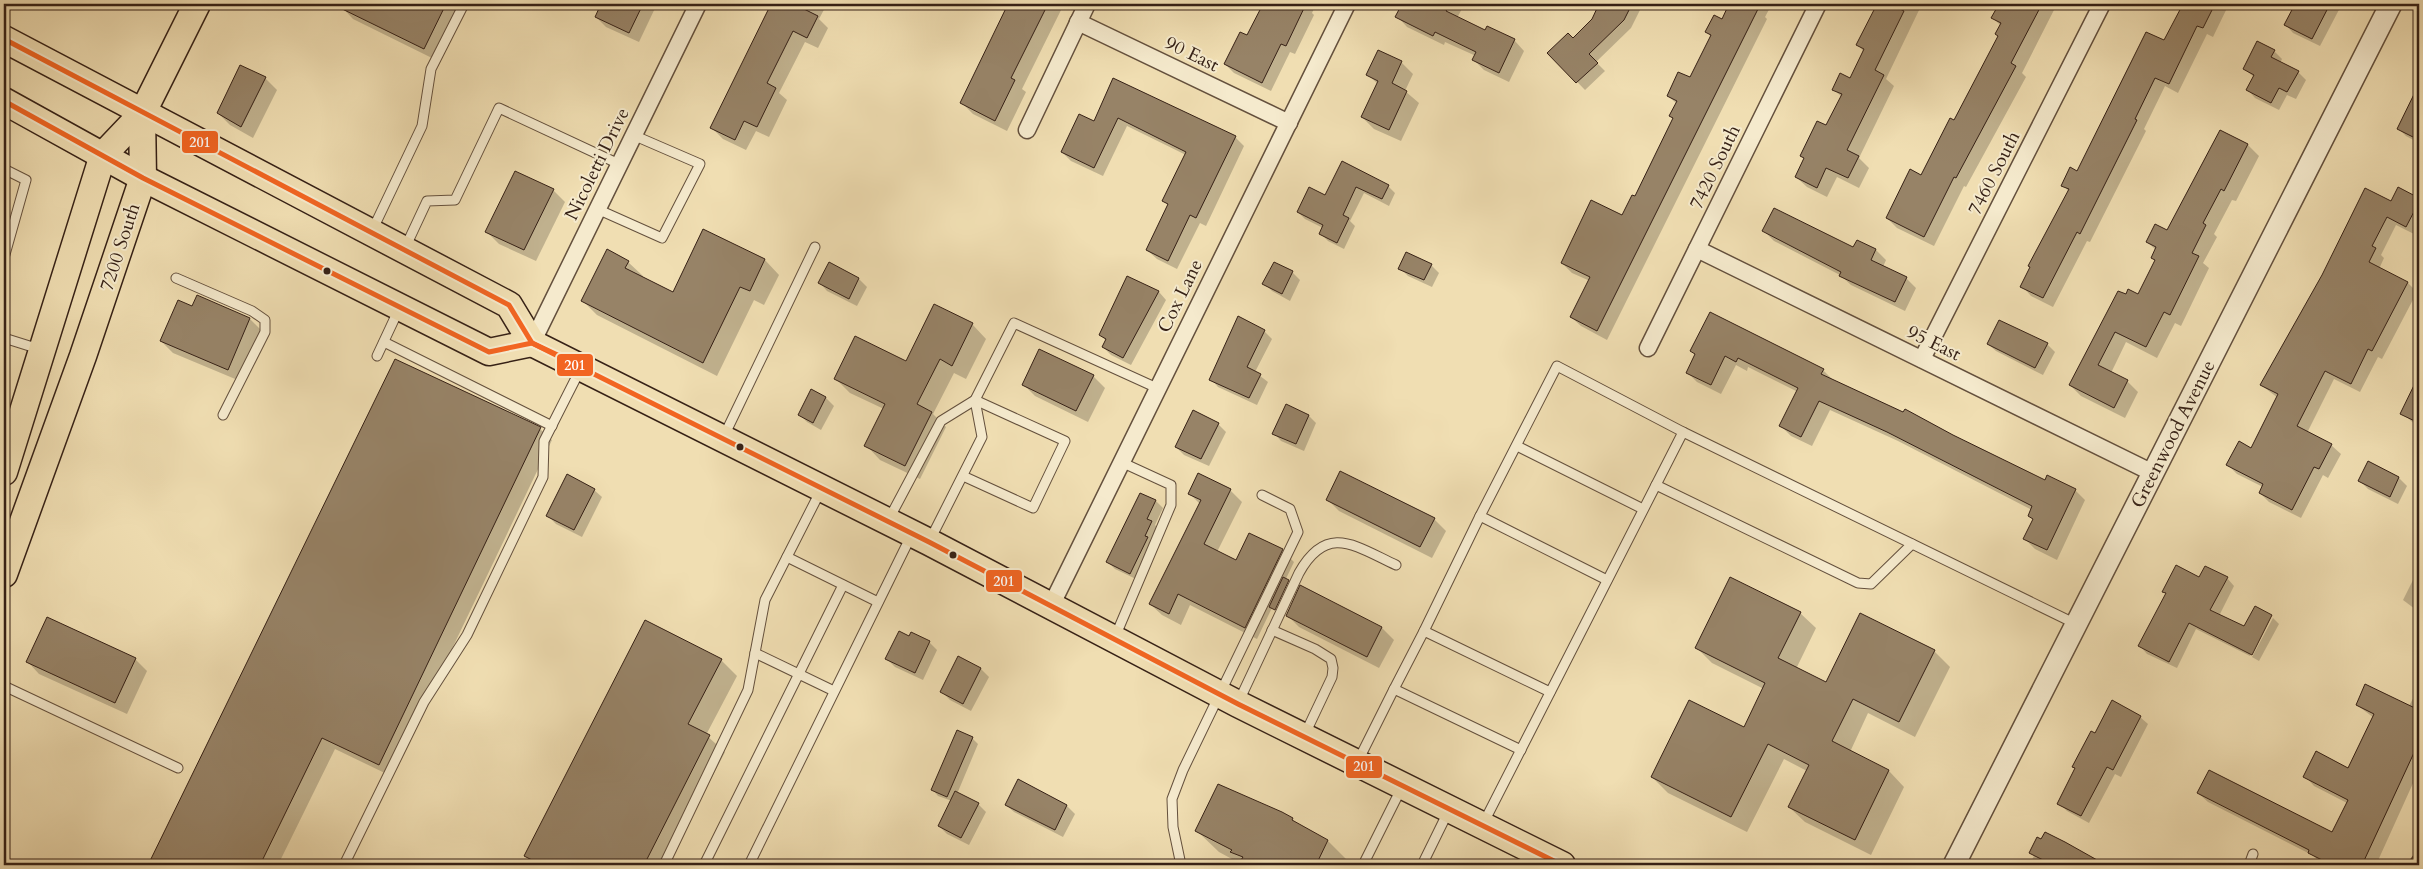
<svg xmlns="http://www.w3.org/2000/svg" width="2423" height="869" viewBox="0 0 2423 869" font-family="Cardo,serif">
<rect width="100%" height="100%" fill="#f0deb2"/>
<filter id="stains"><feTurbulence type="fractalNoise" baseFrequency=".004" numOctaves="4"/><feColorMatrix values="0 0 0 0 .2 0 0 0 0 .09 0 0 0 0 .02 0 0 0 .5 -.17"/></filter>
<radialGradient id="worn" r=".72"><stop offset=".6" stop-color="#630" stop-opacity="0"/><stop offset="1" stop-color="#630" stop-opacity=".3"/></radialGradient>
<!-- shadow -->
<g fill="#0003">
<polygon points="339,4 464,4 436,60 353,19"/>
<polygon points="603,4 657,4 639,42 606,27 596,17"/>
<polygon points="773,4 827,4 819,19 828,28 818,48 805,42 779,93 787,100 769,137 756,131 746,150 723,139 711,127"/>
<polygon points="1010,4 1064,4 1022,89 1026,92 1007,131 973,114 962,103"/>
<polygon points="1264,4 1316,4 1312,13 1314,15 1295,54 1290,52 1271,91 1234,73 1225,64 1248,37"/>
<polygon points="1403,4 1462,4 1464,5 1457,18 1485,32 1514,40 1524,51 1509,82 1484,70 1474,60 1476,56 1445,42 1444,45 1407,27 1397,16"/>
<polygon points="1600,4 1643,4 1631,28 1596,62 1605,71 1585,90 1549,53 1573,39 1593,20"/>
<polygon points="1731,4 1772,4 1765,17 1767,19 1607,340 1581,326 1571,317 1590,281 1572,273 1562,263 1623,217 1635,198 1674,120 1670,116 1677,104 1668,96 1690,79 1711,37 1707,32 1722,20"/>
<polygon points="1878,4 1929,4 1926,9 1921,6 1886,79 1894,86 1859,158 1869,168 1859,188 1837,177 1827,197 1807,187 1796,177 1805,159 1802,156 1827,127 1842,97 1834,90 1850,80 1864,52 1858,45"/>
<polygon points="2000,4 2048,4 2054,10 2022,73 2026,77 1966,187 1964,186 1934,246 1897,228 1887,218 1921,176 1955,122 1999,36 2001,26 1993,18"/>
<polygon points="2053,4 2059,4 2057,8"/>
<polygon points="2175,4 2229,4 2213,37 2207,34 2178,93 2165,86 2144,129 2146,131 2090,242 2087,241 2053,307 2031,296 2022,286 2069,192 2063,185 2077,172 2164,42 2182,7"/>
<polygon points="2296,4 2342,4 2320,46 2293,33 2286,25"/>
<polygon points="2274,51 2282,59 2280,63 2298,72 2306,80 2296,99 2287,95 2279,110 2255,98 2248,90 2254,77 2244,69"/>
<polygon points="1401,62 1413,74 1405,91 1419,103 1401,141 1374,129 1362,117 1378,84 1368,75"/>
<polygon points="265,78 277,90 253,138 230,125 218,113"/>
<polygon points="1114,79 1235,137 1244,146 1206,226 1200,223 1177,269 1157,259 1147,250 1169,206 1164,201 1186,155 1127,126 1103,176 1071,161 1062,152 1094,123"/>
<polygon points="2419,87 2419,143 2406,136 2398,128"/>
<polygon points="2220,131 2248,145 2259,156 2236,201 2232,200 2214,234 2217,237 2203,263 2209,268 2181,326 2175,323 2157,358 2126,342 2111,373 2127,381 2138,392 2125,418 2081,396 2070,385 2126,296 2139,296 2156,262 2152,258 2156,250 2147,242 2167,232"/>
<polygon points="1342,162 1388,186 1395,193 1389,206 1364,193 1350,221 1355,226 1344,249 1328,241 1320,233 1323,228 1305,219 1298,212 1326,196"/>
<polygon points="2399,189 2419,200 2419,229 2416,235 2396,225 2381,255 2384,258 2379,269 2408,283 2417,292 2382,359 2378,357 2360,392 2334,379 2307,433 2331,445 2341,454 2328,478 2323,475 2301,518 2269,502 2260,493 2263,487 2237,474 2228,465 2252,449 2278,398 2261,385 2392,203"/>
<polygon points="553,190 565,202 536,261 499,244 487,232"/>
<polygon points="704,231 765,260 779,275 764,305 754,300 717,376 597,315 583,301 628,262 643,276 642,278 673,294"/>
<polygon points="1764,231 1853,249 1857,241 1876,250 1886,260 1883,267 1906,278 1916,288 1905,311 1851,285 1840,275 1774,241"/>
<polygon points="1274,263 1292,272 1300,280 1290,301 1272,291 1264,283"/>
<polygon points="829,264 859,279 867,287 857,306 827,291 820,283"/>
<polygon points="1431,265 1439,273 1432,287 1408,276 1400,268"/>
<polygon points="1128,277 1159,292 1166,300 1131,365 1111,355 1103,347 1106,341 1100,334"/>
<polygon points="197,297 250,319 262,331 240,381 173,353 161,341 193,308"/>
<polygon points="972,324 986,339 966,379 954,373 933,414 946,427 920,479 880,460 866,445 884,409 850,393 835,378 906,363"/>
<polygon points="1264,331 1272,339 1255,372 1268,382 1257,405 1218,387 1211,379"/>
<polygon points="1988,344 2047,344 2055,352 2043,375 1996,351"/>
<polygon points="1692,351 1823,370 1833,380 2046,481 2075,490 2085,500 2057,560 2035,549 2025,539 2034,520 2029,516 2032,510 1898,441 1830,410 1812,446 1791,436 1781,426 1798,392 1748,367 1747,371 1736,365 1721,394 1697,382 1687,372 1696,355"/>
<polygon points="396,360 540,429 552,440 391,776 335,749 278,865 150,865"/>
<polygon points="1093,376 1105,388 1088,422 1035,396 1023,384"/>
<polygon points="811,391 826,398 834,406 821,430 807,422 799,414"/>
<polygon points="2419,392 2419,428 2402,413 2416,398"/>
<polygon points="1309,416 1316,423 1304,451 1281,441 1274,433"/>
<polygon points="1218,424 1226,432 1209,466 1184,455 1176,447"/>
<polygon points="2369,463 2399,478 2407,486 2398,504 2368,489 2360,481"/>
<polygon points="1199,474 1230,490 1242,502 1217,552 1236,561 1282,550 1294,562 1257,639 1190,605 1181,625 1162,615 1150,604 1200,504 1189,493"/>
<polygon points="594,490 602,497 582,537 556,524 548,516"/>
<polygon points="1141,495 1156,501 1163,508 1155,525 1159,529 1138,580 1115,569 1108,562"/>
<polygon points="1327,499 1434,519 1446,531 1432,558 1339,511"/>
<polygon points="2200,578 2227,578 2234,586 2219,616 2245,628 2255,608 2272,617 2270,617 2250,656 2196,629 2177,668 2147,654 2140,646 2167,594 2164,592"/>
<polygon points="2413,580 2419,583 2419,612 2403,600"/>
<polygon points="1301,587 1382,628 1394,640 1379,668 1299,627 1287,615"/>
<polygon points="1800,613 1816,628 1796,669 1826,684 1934,651 1950,667 1915,737 1868,713 1850,752 1889,771 1904,787 1871,855 1805,822 1789,807 1807,771 1784,759 1747,832 1668,793 1652,777 1745,728 1764,689 1712,663 1697,648"/>
<polygon points="2273,618 2279,624 2259,661 2252,657"/>
<polygon points="910,638 929,642 937,650 923,680 895,667 887,659"/>
<polygon points="959,658 981,669 989,677 971,711 950,700 942,692"/>
<polygon points="135,659 147,671 127,714 39,674 28,662"/>
<polygon points="721,660 737,676 706,735 725,752 667,865 535,865 526,856"/>
<polygon points="2418,689 2419,770 2376,865 2324,865 2312,855 2208,802 2198,793 2332,834 2347,803 2314,786 2305,776 2349,769 2374,718 2357,705 2409,706"/>
<polygon points="2140,717 2148,724 2121,777 2115,774 2089,823 2067,811 2059,803 2095,734"/>
<polygon points="972,738 978,744 957,794 978,804 986,812 969,845 947,834 939,826 952,801 938,796 932,789"/>
<polygon points="1019,781 1067,806 1075,814 1063,837 1014,812 1006,805"/>
<polygon points="1292,819 1299,825 1328,841 1350,863 1348,865 1243,865 1219,852 1196,830"/>
<polygon points="2045,834 2103,865 2029,865 2034,856 2031,853"/>
</g>
<!-- building -->
<g fill="#978367" stroke="#362116">
<polygon points="332,4 446,4 424,49"/>
<polygon points="601,4 643,4 629,33 595,17"/>
<polygon points="771,4 794,4 818,16 807,38 793,31 767,83 776,88 757,127 744,121 735,140 710,128"/>
<polygon points="1008,4 1048,4 1011,78 1015,80 995,121 960,103"/>
<polygon points="1263,4 1306,4 1286,46 1281,44 1262,83 1224,64 1240,32 1247,35"/>
<polygon points="1402,4 1450,4 1446,11 1485,30 1487,26 1515,39 1499,73 1472,60 1476,52 1435,32 1433,36 1395,17"/>
<polygon points="1599,4 1632,4 1624,20 1589,54 1598,63 1576,83 1547,53 1568,33 1573,38 1592,19"/>
<polygon points="1729,4 1748,4 1758,9 1597,331 1570,317 1590,277 1561,263 1591,200 1622,215 1632,195 1635,196 1673,118 1669,116 1677,101 1667,96 1678,72 1690,77 1711,35 1705,32 1714,15 1722,19"/>
<polygon points="1877,4 1890,4 1904,11 1875,70 1884,75 1847,150 1859,156 1848,178 1826,168 1817,188 1795,177 1804,158 1800,156 1817,121 1826,125 1842,94 1832,90 1840,73 1850,78 1864,49 1856,45"/>
<polygon points="1999,4 2042,4 2011,63 2016,66 1956,178 1954,177 1924,237 1886,218 1910,169 1921,175 1950,118 1954,120 1998,36 1995,34 2001,23 1991,18"/>
<polygon points="2183,4 2215,4 2203,28 2197,26 2169,84 2155,78 2135,119 2137,120 2080,234 2077,232 2043,298 2020,287 2030,267 2028,266 2069,189 2061,186 2070,167 2077,171 2146,32 2164,40"/>
<polygon points="2295,4 2330,4 2312,39 2284,25"/>
<polygon points="2257,41 2275,50 2271,57 2299,71 2287,92 2279,88 2271,103 2246,90 2254,75 2243,69"/>
<polygon points="1378,50 1402,61 1392,83 1407,91 1389,130 1361,117 1378,81 1366,75"/>
<polygon points="240,65 266,77 241,127 217,113"/>
<polygon points="1113,78 1236,136 1196,218 1190,215 1168,261 1146,250 1168,204 1162,201 1186,152 1118,118 1094,168 1061,152 1079,114 1094,121"/>
<polygon points="2419,84 2419,140 2397,129"/>
<polygon points="2220,130 2248,144 2224,191 2221,189 2203,223 2206,225 2192,253 2199,256 2170,315 2164,312 2146,347 2115,332 2098,365 2128,380 2114,408 2069,385 2118,291 2126,294 2128,289 2138,294 2155,260 2151,258 2156,247 2146,242 2155,224 2167,230"/>
<polygon points="1342,161 1389,185 1382,199 1356,187 1343,215 1349,218 1337,243 1319,234 1323,225 1297,212 1309,187 1325,195"/>
<polygon points="515,171 554,189 524,250 485,232"/>
<polygon points="2398,187 2419,198 2419,202 2406,227 2387,217 2372,246 2376,248 2369,262 2408,282 2372,351 2368,349 2351,384 2325,371 2297,426 2332,444 2319,469 2314,467 2292,510 2259,493 2263,484 2226,465 2239,441 2251,448 2278,394 2260,385 2322,275 2365,188 2391,201"/>
<polygon points="1774,208 1853,247 1857,240 1876,249 1871,260 1907,277 1895,302 1839,276 1841,272 1762,231"/>
<polygon points="703,229 765,259 750,291 740,287 703,363 581,301 607,249 629,261 625,268 673,292"/>
<polygon points="1406,252 1432,264 1424,280 1398,269"/>
<polygon points="829,262 859,278 849,299 818,283"/>
<polygon points="1274,262 1293,271 1282,294 1262,284"/>
<polygon points="1127,276 1159,291 1123,358 1102,347 1106,339 1099,335"/>
<polygon points="197,295 250,318 228,370 160,341 178,300 192,306"/>
<polygon points="934,304 973,323 952,366 940,359 917,404 932,412 905,466 864,446 885,404 834,379 855,336 906,361"/>
<polygon points="1710,312 1824,369 1821,374 1903,412 1905,409 1953,435 2045,480 2047,475 2076,489 2047,550 2023,539 2033,519 2028,516 2032,506 1887,432 1819,401 1801,437 1779,426 1798,388 1738,358 1736,362 1725,356 1711,385 1686,373 1695,354 1690,351"/>
<polygon points="1238,316 1265,330 1247,367 1261,374 1249,398 1209,380"/>
<polygon points="1999,320 2048,343 2035,368 1987,344"/>
<polygon points="1039,349 1094,375 1076,411 1022,385"/>
<polygon points="395,359 541,427 379,765 322,738 260,865 148,865"/>
<polygon points="2419,375 2419,423 2400,414"/>
<polygon points="811,389 826,397 813,423 798,415"/>
<polygon points="1286,404 1309,415 1296,444 1272,434"/>
<polygon points="1193,410 1219,423 1201,459 1175,447"/>
<polygon points="2368,461 2399,477 2390,497 2358,481"/>
<polygon points="1340,471 1435,518 1420,547 1326,500"/>
<polygon points="1198,473 1231,489 1204,544 1236,560 1249,533 1283,549 1245,628 1178,594 1169,614 1149,604 1201,500 1188,494"/>
<polygon points="567,474 595,489 574,530 546,516"/>
<polygon points="1140,493 1156,500 1147,519 1152,521 1145,536 1148,537 1130,574 1106,562"/>
<polygon points="2176,565 2199,577 2205,566 2228,577 2210,610 2244,626 2255,606 2272,615 2252,655 2189,623 2169,662 2138,646 2166,593 2162,592"/>
<polygon points="1283,577 1289,580 1275,610 1269,607"/>
<polygon points="1730,577 1801,612 1778,658 1826,682 1860,613 1935,650 1899,722 1853,699 1832,741 1889,770 1855,840 1788,807 1809,765 1768,744 1731,817 1651,777 1689,700 1744,727 1765,683 1695,648"/>
<polygon points="1300,585 1382,627 1367,657 1286,616"/>
<polygon points="47,617 136,658 115,703 26,662"/>
<polygon points="645,620 722,659 688,724 710,735 644,865 542,865 524,856"/>
<polygon points="899,631 909,636 911,632 930,641 915,673 885,659"/>
<polygon points="958,656 981,668 963,704 940,692"/>
<polygon points="2365,684 2419,710 2419,742 2362,865 2332,865 2308,853 2309,850 2197,793 2209,770 2332,832 2348,800 2303,777 2316,751 2348,768 2374,714 2356,705"/>
<polygon points="2112,700 2141,716 2113,770 2107,767 2081,816 2057,804 2075,768 2072,767 2091,731 2095,733"/>
<polygon points="957,730 973,737 947,797 931,790"/>
<polygon points="1018,779 1067,805 1055,830 1005,805"/>
<polygon points="1218,784 1282,812 1293,818 1292,820 1328,840 1316,865 1252,865 1241,860 1243,857 1230,852 1232,850 1195,831"/>
<polygon points="955,791 979,803 961,838 938,826"/>
<polygon points="2045,832 2065,842 2106,865 2053,865 2029,853 2037,837 2041,839"/>
</g>
<g fill="none" stroke-linecap="round" stroke-linejoin="round">
<!-- service casing -->
<g stroke="#64503d" stroke-width="11">
<g id="service">
<polyline points="4,169 26,180 4,258"/>
<polyline points="597,209 662,238 700,164 633,135"/>
<polyline points="372,231 422,126 431,69 464,4"/>
<polyline points="405,248 427,201 455,200 499,108 619,164"/>
<polyline points="176,278 252,311 265,320 265,332 223,415"/>
<polyline points="4,338 39,349"/>
<polyline points="384,342 552,426"/>
<polyline points="377,356 399,309"/>
<polyline points="724,436 815,247"/>
<polyline points="1517,446 1643,509"/>
<polyline points="963,476 1033,508 1065,441 975,400"/>
<polyline points="1656,485 1858,583 1871,584 1912,544"/>
<polyline points="889,519 941,421 975,400 1014,323 1157,388"/>
<polyline points="930,540 982,437 975,400"/>
<polyline points="787,557 878,602"/>
<polyline points="1607,580 1480,516 1557,366 1683,432 2076,624"/>
<polyline points="1272,630 1315,649 1331,659 1333,668 1332,677 1305,734"/>
<polyline points="1424,631 1480,516"/>
<polyline points="1115,637 1171,505 1171,485 1121,462"/>
<polyline points="755,653 834,691"/>
<polyline points="4,686 178,768"/>
<polyline points="1394,689 1424,631 1550,692"/>
<path d="M 1239,701 L 1299,573 C 1327,523 1355,546 1396,565"/>
<polyline points="1358,761 1394,689 1521,750"/>
<polyline points="1483,824 1683,432"/>
<polyline points="344,865 424,702 467,635 543,477 544,441 580,370"/>
<polyline points="664,865 748,690 765,600 821,490"/>
<polyline points="704,865 843,585"/>
<polyline points="749,865 911,536"/>
<polyline points="1181,865 1173,827 1172,799 1183,770 1298,532 1290,509 1262,495"/>
<polyline points="1363,865 1401,789"/>
<polyline points="1422,865 1448,812"/>
<polyline points="2249,865 2253,854"/>
</g>
</g>
<!-- minor casing -->
<g stroke="#64503d" stroke-width="19">
<g id="minor">
<polyline points="1078,22 1289,123"/>
<polyline points="1027,130 1087,4"/>
<polyline points="1697,249 2153,473"/>
<polyline points="532,343 698,4"/>
<polyline points="1648,348 1818,4"/>
<polyline points="1922,359 2102,4"/>
<polyline points="1051,606 1347,4"/>
<polyline points="2418,865 2419,863"/>
</g>
</g>
<!-- tertiary casing -->
<g stroke="#64503d" stroke-width="24">
<polyline id="tertiary" points="1954,865 2391,4"/>
</g>
<!-- primary casing -->
<g stroke="#362116" stroke-width="29">
<g id="primary">
<polyline points="4,39 509,305 532,343 929,542 1238,704 1562,865"/>
<polyline points="4,101 143,178 489,352 532,343"/>
<polyline points="4,472 103,155 142,114 197,4"/>
<polyline points="4,574 83,356 143,178 142,114"/>
</g>
</g>
<!-- service -->
<use href="#service" stroke="#f5eacd" stroke-width="9"/>
<!-- minor -->
<use href="#minor" stroke="#f5eacd" stroke-width="16"/>
<!-- tertiary -->
<use href="#tertiary" stroke="#f5eacd" stroke-width="21"/>
<!-- primary -->
<use href="#primary" stroke="#f0deb2" stroke-width="26"/>
<!-- bus-1 casing -->
<g stroke="#f5eacd" stroke-width="9">
<g id="bus-1">
<polyline points="4,39 509,305 532,343 929,542 1238,704 1562,865"/>
<polyline points="4,101 143,178 489,352 532,343 566,359"/>
</g>
</g>
<!-- bus-1 -->
<use href="#bus-1" stroke="#f26522" stroke-width="5"/>
</g>
<!-- markers -->
<g fill="#362116" stroke="#f5eacd" stroke-width="2">
<circle cx="327" cy="271" r="4.5"/>
<circle cx="740" cy="447" r="4.5"/>
<circle cx="953" cy="555" r="4.5"/>
</g>
<g text-anchor="middle" dominant-baseline="central" stroke-width="4" stroke-linejoin="round" paint-order="stroke">
<!-- street labels -->
<g font-size="19" fill="#362116" stroke="#f5eacd">
<text transform="translate(1192 54) rotate(26)">90 East</text>
<text transform="translate(597 164) rotate(-64)">Nicoletti Drive</text>
<text transform="translate(1715 167) rotate(-64)">7420 South</text>
<text transform="translate(1994 173) rotate(-63)">7460 South</text>
<text transform="translate(120 247) rotate(-72)">7200 South</text>
<text transform="translate(1180 296) rotate(-64)">Cox Lane</text>
<text transform="translate(1934 343) rotate(26)">95 East</text>
<text transform="translate(2173 434) rotate(-63)">Greenwood Avenue</text>
</g>
</g>
<g stroke="#f5eacd" stroke-width="2">
<rect x="181" y="130" width="38" height="24" rx="5" fill="#f26522"/>
<rect x="556" y="353" width="38" height="24" rx="5" fill="#f26522"/>
<rect x="985" y="569" width="38" height="24" rx="5" fill="#f26522"/>
<rect x="1345" y="755" width="38" height="24" rx="5" fill="#f26522"/>
</g>
<g font-size="14" text-anchor="middle" font-weight="bold" fill="#fff">
<text x="200" y="147">201</text>
<text x="575" y="370">201</text>
<text x="1004" y="586">201</text>
<text x="1364" y="771">201</text>
</g>
<!-- margin -->
<rect width="2423" height="869" fill="none" stroke="#f0deb2" stroke-width="20"/>
<rect x="5" y="5" width="2413" height="859" fill="none" stroke="#362116" stroke-width="2.5"/>
<rect x="10" y="10" width="2403" height="849" fill="none" stroke="#362116"/>
<rect width="100%" height="100%" filter="url(#stains)"/>
<rect width="100%" height="100%" fill="url(#worn)"/>
</svg>
